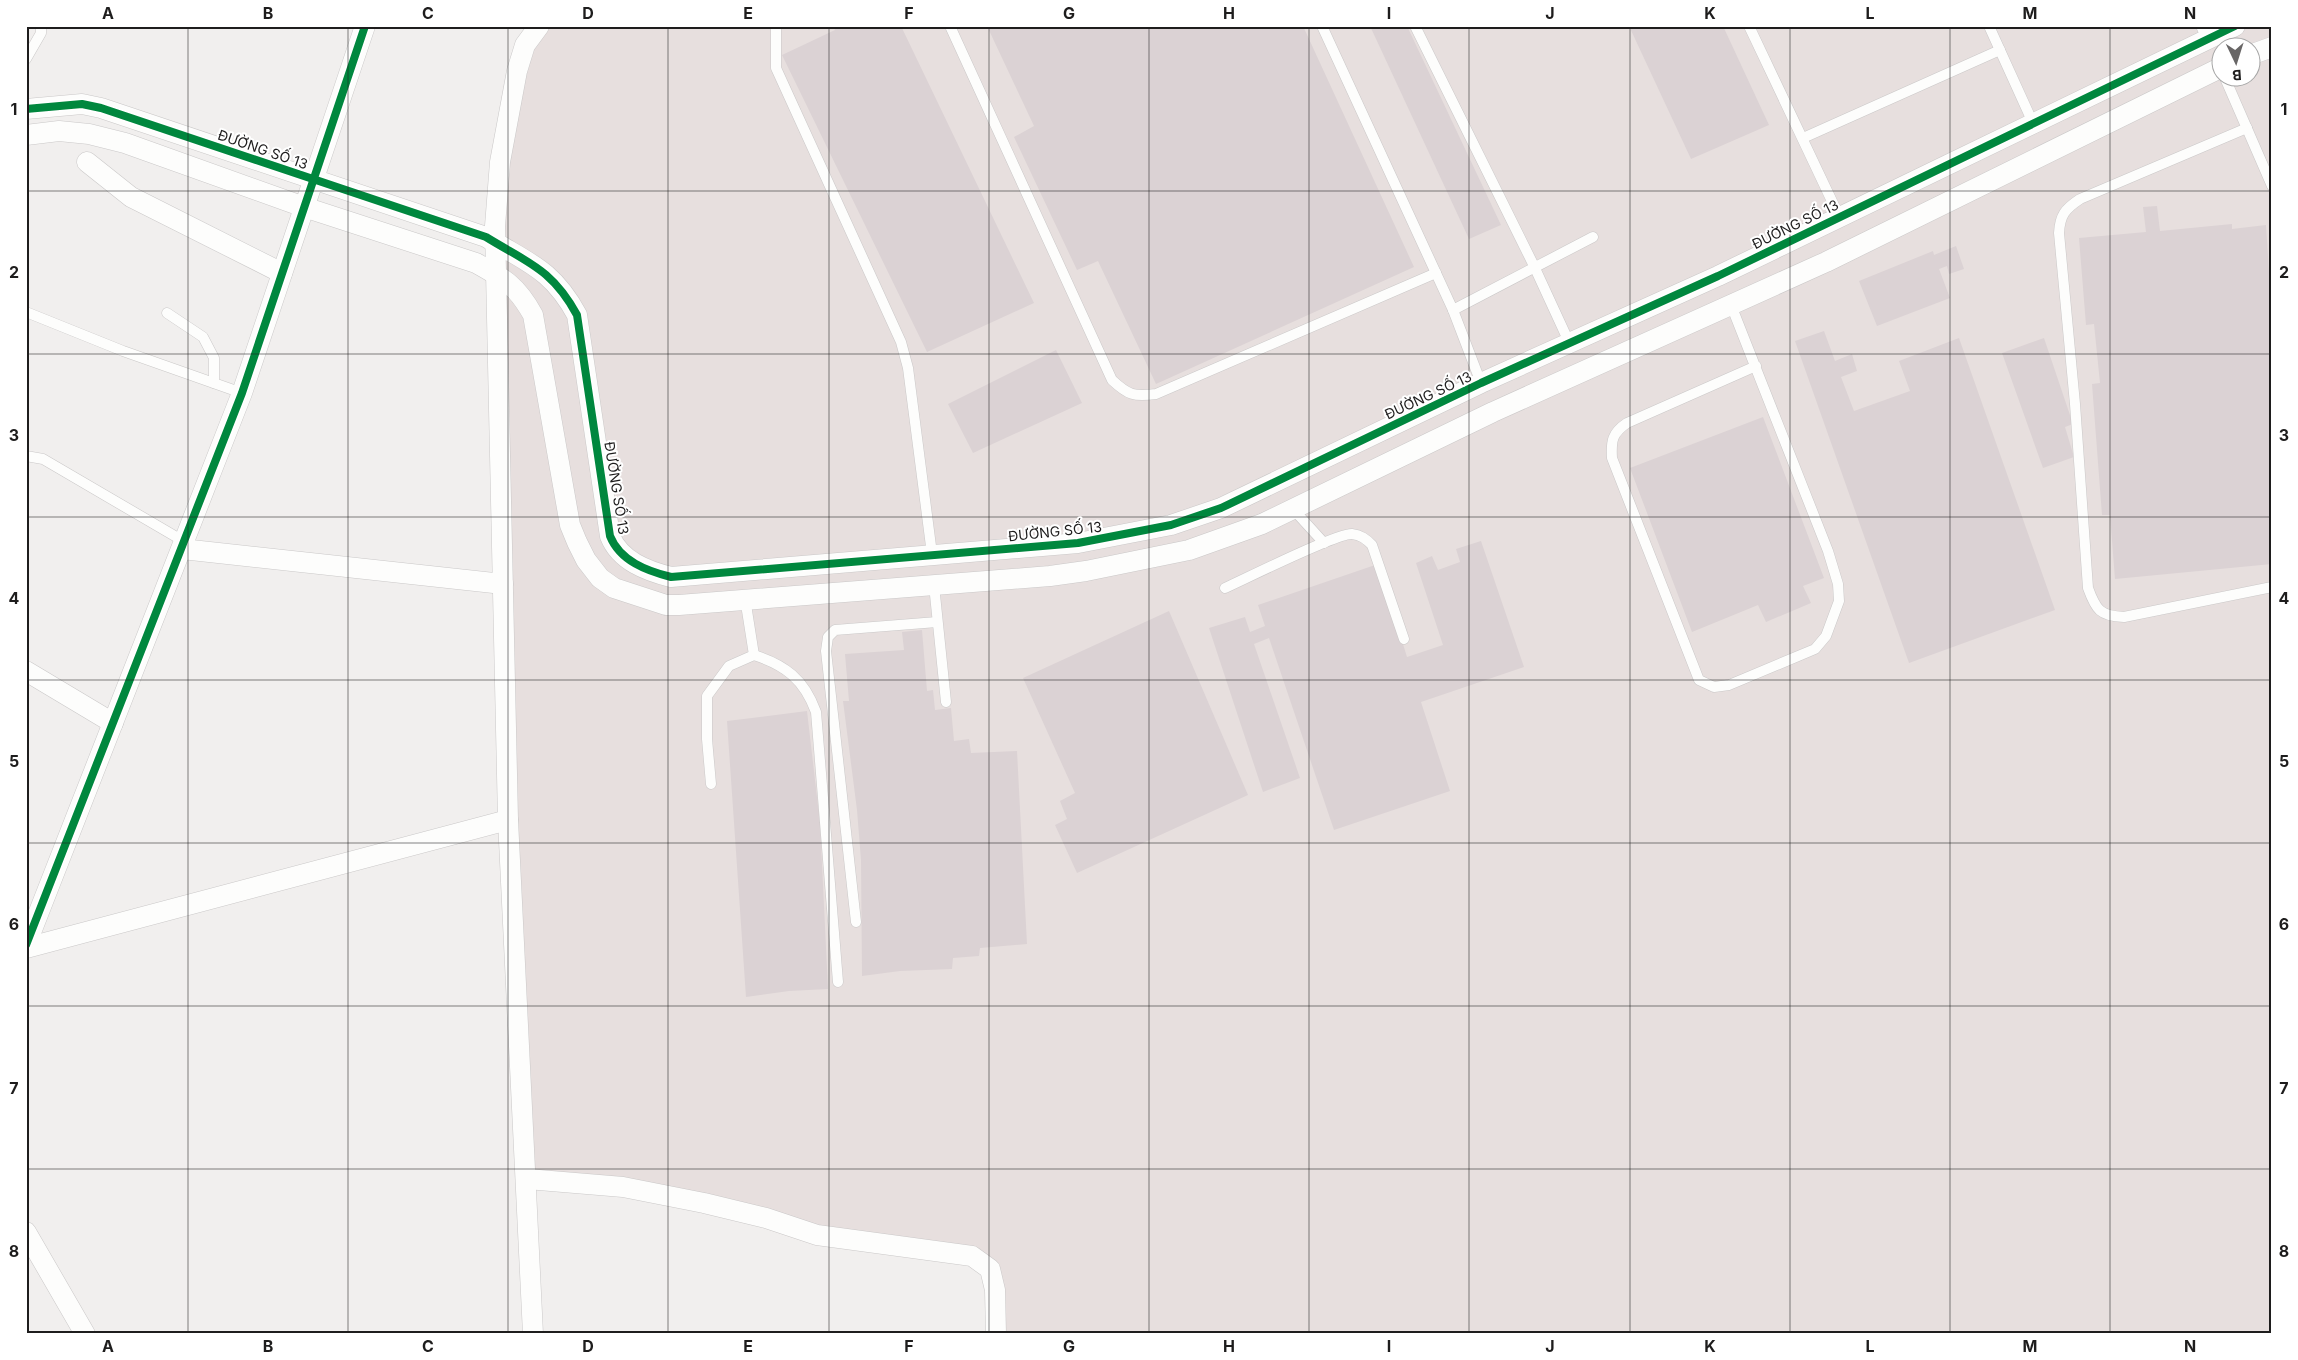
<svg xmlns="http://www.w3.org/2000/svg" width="2298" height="1360" viewBox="0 0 2298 1360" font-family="Inter,sans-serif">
<rect width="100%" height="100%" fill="#f1efee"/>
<!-- built -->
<path fill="#e7dfde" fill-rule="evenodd" d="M 551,26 L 2272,26 L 2272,1334 L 1002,1334 L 996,1265 L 817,1228 L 534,1173 L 515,817 L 502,225 L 506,163 L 530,49 L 545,29 ZM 2220,48 L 2250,48 L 2250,78 L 2220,78 Z"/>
<!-- building -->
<g fill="#dbd2d4">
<polygon points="833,26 901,26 1034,303 927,352 782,55 835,30"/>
<polygon points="987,26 1303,26 1414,267 1156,384 1098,261 1077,270 1014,137 1034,126"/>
<polygon points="1370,26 1407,26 1501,225 1469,239"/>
<polygon points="1629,26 1723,26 1769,125 1691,159"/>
<polygon points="2157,206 2160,231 2232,224 2232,229 2266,225 2272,319 2272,564 2115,579 2110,515 2102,515 2092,384 2100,383 2094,324 2086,325 2079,238 2146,232 2143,207"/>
<polygon points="1956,246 1964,269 1949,274 1947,266 1939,269 1950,298 1877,326 1859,281 1933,251 1934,255"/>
<polygon points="1824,331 1835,361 1852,354 1857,371 1841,377 1854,411 1910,391 1899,361 1959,338 2055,610 1909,663 1795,341"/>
<polygon points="2044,338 2073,424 2065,427 2074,457 2043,468 2002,353"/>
<polygon points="1056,350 1082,403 973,453 948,404"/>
<polygon points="1763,417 1824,578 1803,586 1811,603 1766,622 1758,605 1692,632 1630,468"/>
<polygon points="1481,541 1524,667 1421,702 1450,791 1334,830 1269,638 1254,644 1300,778 1263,792 1209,628 1245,617 1250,632 1265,626 1258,605 1378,564 1407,657 1443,645 1416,563 1432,556 1438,570 1460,562 1456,549"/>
<polygon points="1169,611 1248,795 1077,873 1055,825 1067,819 1060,801 1075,793 1023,678"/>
<polygon points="922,630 927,691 933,690 935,710 951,708 954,741 969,739 971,753 1017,751 1027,944 980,948 979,956 953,958 952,969 900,971 862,976 861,860 857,810 843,701 849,701 845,654 904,650 902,632"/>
<polygon points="807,711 820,823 828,989 789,991 746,997 727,721"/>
</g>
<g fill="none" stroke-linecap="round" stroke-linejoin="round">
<!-- lane casing -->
<g stroke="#cac8c8" stroke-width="11">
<g id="lane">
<polyline points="776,26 776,68 901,342 908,368 932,554"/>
<path d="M 950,26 L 1112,380 C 1128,395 1134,397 1156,394 L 1436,273"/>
<polyline points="1322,26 1453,310 1481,383"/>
<polyline points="1415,26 1534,266 1569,342"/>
<polyline points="1749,26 1839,216"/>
<polyline points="1989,26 2033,123"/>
<polyline points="2201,26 2207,39"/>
<polyline points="26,59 41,33 41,26"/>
<polyline points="2225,78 2272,186"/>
<path d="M 2247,128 L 2080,199 C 2065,209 2060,215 2059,233 L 2075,404 L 2088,588 C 2096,610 2100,616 2124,617 L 2272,587"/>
<polyline points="1803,138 2000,50"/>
<path d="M 1731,305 L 1828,551 L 1838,584 L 1839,601 L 1826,636 L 1815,649 L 1729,685 L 1714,687 L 1699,680 L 1612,458 C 1611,441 1612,433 1627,423 L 1756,366"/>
<polyline points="1453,310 1593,237"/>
<polyline points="26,312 123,351 242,393"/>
<polyline points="167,313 203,337 214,358 214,383"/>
<polyline points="26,456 43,459 185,542"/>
<polyline points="1293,509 1324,543"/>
<polyline points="934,585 946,702"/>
<path d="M 1225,588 C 1245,579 1337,533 1352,534 C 1361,535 1366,539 1372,545 L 1404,639"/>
<polyline points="745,598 754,655"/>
<path d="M 711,784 L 707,739 L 707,696 L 729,666 L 754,655 C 785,665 804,679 816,712 L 838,982"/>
<polyline points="856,922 826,651 828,637 835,630 937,622"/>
</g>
</g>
<!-- street casing -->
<g stroke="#cac8c8" stroke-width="21">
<g id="street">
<polyline points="2250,55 2272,47"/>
<path d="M 26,109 L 82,104 L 101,108 L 486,237 C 528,263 552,269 577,315 L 610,536 C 620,561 647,571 671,577 L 1078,543 L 1171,525 L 1221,508 L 1481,383 L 1718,276 L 2235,26"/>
<path d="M 26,135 L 59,131 L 89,134 L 125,143 L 304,207 L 476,263 C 505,279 517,286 533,315 L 570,525 L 577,542 L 586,560 L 600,578 L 614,588 L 666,605 L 679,605 L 1050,576 L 1086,571 L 1189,550 L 1262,524 L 1493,412 L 1826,262 L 2220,68"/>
<polyline points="87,162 131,197 282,273"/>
<polyline points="182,549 503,584"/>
<polyline points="26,671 113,723"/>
<polyline points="26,945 242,393 365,26"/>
<polyline points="26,948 508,820"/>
<polyline points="527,1179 623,1187 704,1203 766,1218 817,1235 972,1256 990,1269 995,1290 996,1334"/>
<polyline points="26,1232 85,1334"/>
<polyline points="533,1334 508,820 495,226 500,162 517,71 525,45 539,26"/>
</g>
</g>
<!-- lane -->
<use href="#lane" stroke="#fdfdfc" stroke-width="10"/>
<!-- street -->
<use href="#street" stroke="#fdfdfc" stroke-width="20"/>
<!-- cycleway casing -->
<g stroke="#fff" stroke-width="11">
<g id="cycleway">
<path d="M 26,109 L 82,104 L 101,108 L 486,237 C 528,263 552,269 577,315 L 610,536 C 620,561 647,571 671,577 L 1078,543 L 1171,525 L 1221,508 L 1481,383 L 1718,276 L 2235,26"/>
<polyline points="26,945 242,393 365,26"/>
</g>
</g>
<!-- cycleway -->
<use href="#cycleway" stroke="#00873e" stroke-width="8"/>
</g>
<!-- grid -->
<path fill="none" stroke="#1e1d1d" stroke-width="1" stroke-opacity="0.55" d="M 188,26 L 188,1334M 348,26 L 348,1334M 508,26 L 508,1334M 668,26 L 668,1334M 829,26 L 829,1334M 989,26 L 989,1334M 1149,26 L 1149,1334M 1309,26 L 1309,1334M 1469,26 L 1469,1334M 1630,26 L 1630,1334M 1790,26 L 1790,1334M 1950,26 L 1950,1334M 2110,26 L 2110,1334M 26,191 L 2272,191M 26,354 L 2272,354M 26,517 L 2272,517M 26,680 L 2272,680M 26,843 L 2272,843M 26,1006 L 2272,1006M 26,1169 L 2272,1169"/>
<g text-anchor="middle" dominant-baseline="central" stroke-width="4" stroke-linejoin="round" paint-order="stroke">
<!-- street labels -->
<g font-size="14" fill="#1e1d1d" stroke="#fff">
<text transform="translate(263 149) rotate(19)">ĐƯỜNG SỐ 13</text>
<text transform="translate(1795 224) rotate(-26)">ĐƯỜNG SỐ 13</text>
<text transform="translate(1428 395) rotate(-25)">ĐƯỜNG SỐ 13</text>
<text transform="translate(617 488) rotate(81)">ĐƯỜNG SỐ 13</text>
<text transform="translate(1055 531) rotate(-6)">ĐƯỜNG SỐ 13</text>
</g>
</g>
<!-- border -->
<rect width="2298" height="1360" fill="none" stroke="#ffffff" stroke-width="55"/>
<!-- north arrow -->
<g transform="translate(2236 62) rotate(176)"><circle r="24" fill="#ffffff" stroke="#a5a5a5"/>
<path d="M0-4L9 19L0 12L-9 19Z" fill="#686666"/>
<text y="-8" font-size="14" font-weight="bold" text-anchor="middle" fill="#1e1d1d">B</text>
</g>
<rect x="28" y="28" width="2242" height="1304" fill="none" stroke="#1e1d1d" stroke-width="2"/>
<g font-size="16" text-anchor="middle" font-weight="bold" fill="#1e1d1d">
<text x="108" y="19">A</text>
<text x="268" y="19">B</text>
<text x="428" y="19">C</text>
<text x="588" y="19">D</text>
<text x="748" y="19">E</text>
<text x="909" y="19">F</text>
<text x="1069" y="19">G</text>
<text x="1229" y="19">H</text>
<text x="1389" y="19">I</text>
<text x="1550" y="19">J</text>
<text x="1710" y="19">K</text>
<text x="1870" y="19">L</text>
<text x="2030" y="19">M</text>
<text x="2190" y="19">N</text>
<text x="14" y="115">1</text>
<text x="2284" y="115">1</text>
<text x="14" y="278">2</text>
<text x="2284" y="278">2</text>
<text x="14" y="441">3</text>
<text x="2284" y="441">3</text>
<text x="14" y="604">4</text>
<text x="2284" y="604">4</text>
<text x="14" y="767">5</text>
<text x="2284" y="767">5</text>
<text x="14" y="930">6</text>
<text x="2284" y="930">6</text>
<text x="14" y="1094">7</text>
<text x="2284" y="1094">7</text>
<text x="14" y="1257">8</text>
<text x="2284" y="1257">8</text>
<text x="108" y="1352">A</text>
<text x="268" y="1352">B</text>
<text x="428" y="1352">C</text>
<text x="588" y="1352">D</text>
<text x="748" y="1352">E</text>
<text x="909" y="1352">F</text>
<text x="1069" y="1352">G</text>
<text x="1229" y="1352">H</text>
<text x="1389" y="1352">I</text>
<text x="1550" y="1352">J</text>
<text x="1710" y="1352">K</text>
<text x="1870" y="1352">L</text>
<text x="2030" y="1352">M</text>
<text x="2190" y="1352">N</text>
</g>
</svg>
